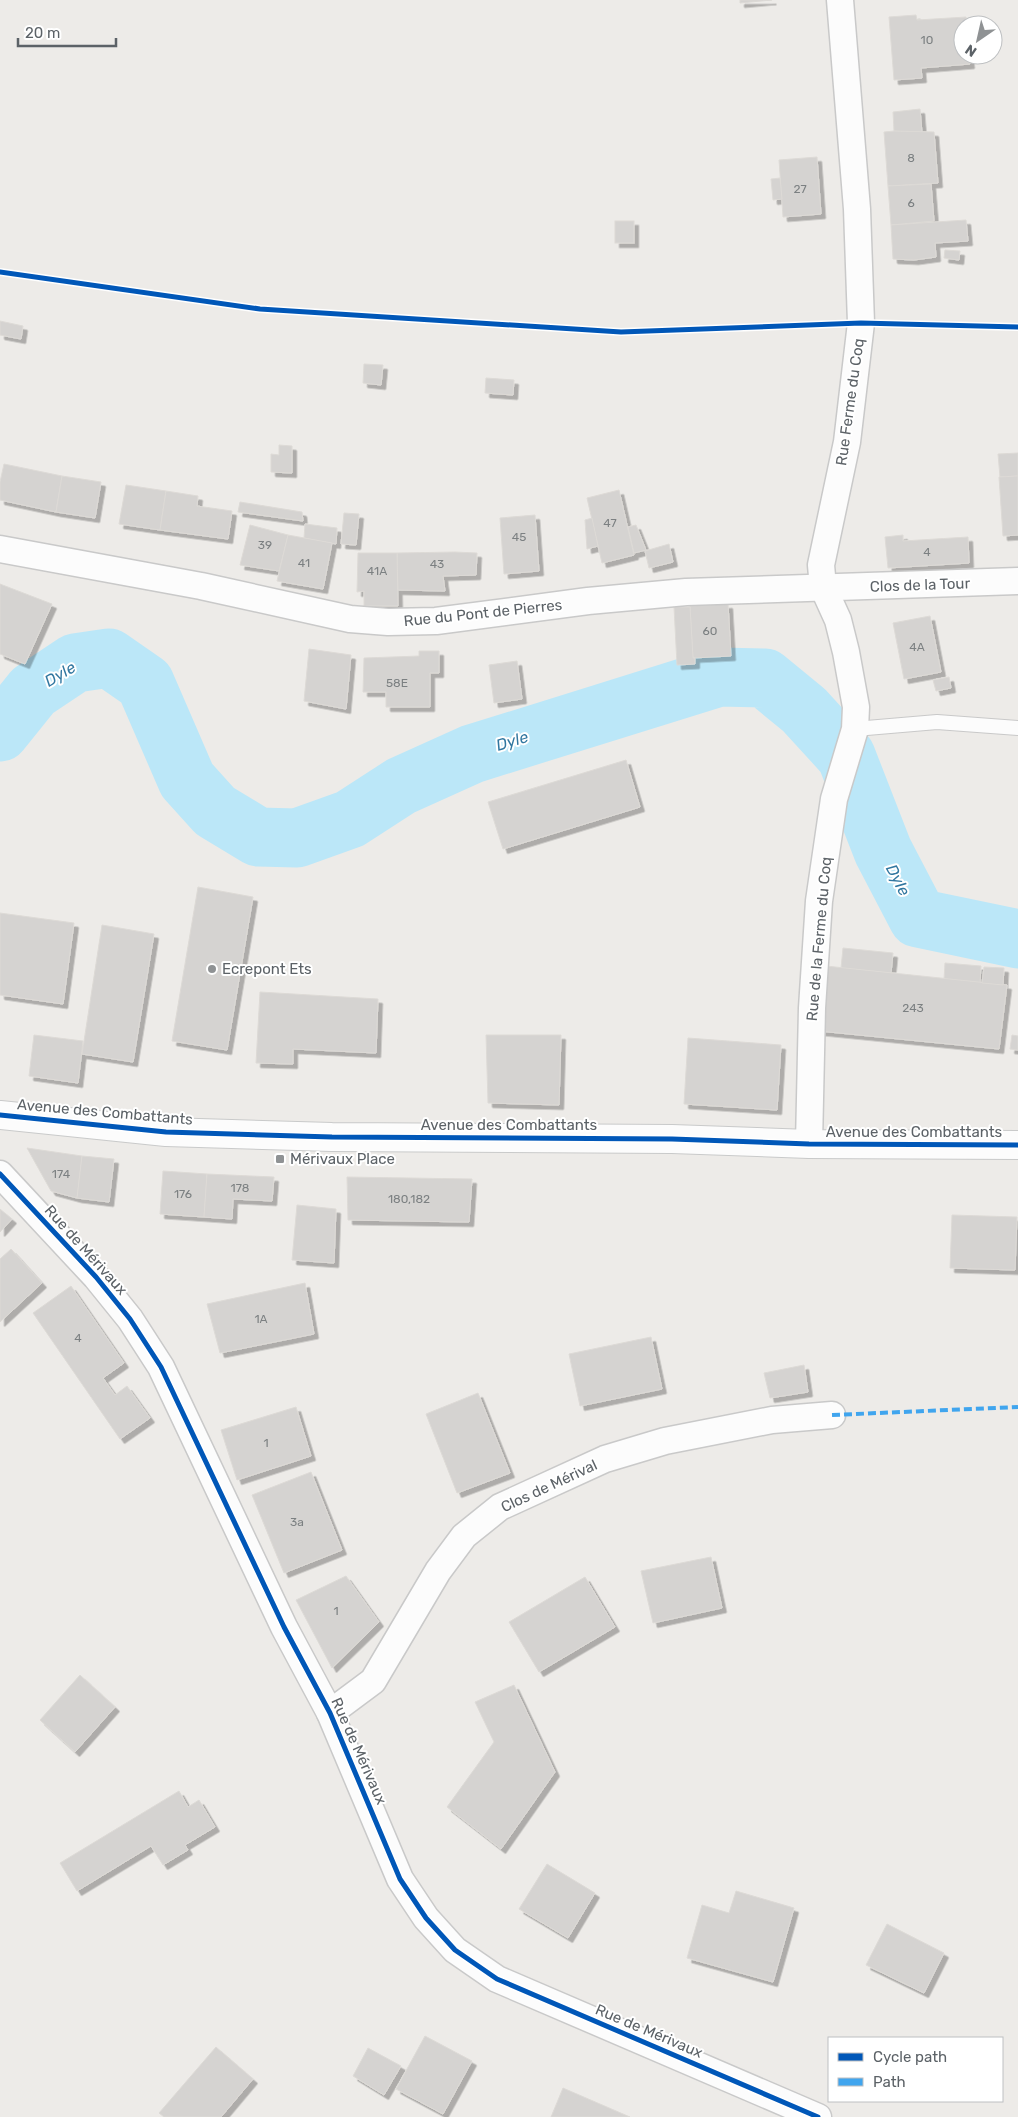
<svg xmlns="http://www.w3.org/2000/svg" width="1018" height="2117" viewBox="0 0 1018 2117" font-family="Rubik,sans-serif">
<defs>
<filter id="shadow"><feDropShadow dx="4.5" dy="4.5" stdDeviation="0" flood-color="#0004"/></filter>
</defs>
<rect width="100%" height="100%" fill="#edebe8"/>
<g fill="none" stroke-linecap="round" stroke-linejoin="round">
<!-- river -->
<polyline stroke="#bbe7f8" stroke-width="59" points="0,732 33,691 75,663 109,658 145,683 187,780 215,811 258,837 297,838 350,819 401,786 472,754 719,677 765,678 804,710 846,756 883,851 918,918 1018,939"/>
</g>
<!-- building -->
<g fill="#d5d3d1" stroke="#dddad6" filter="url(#shadow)">
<polygon points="740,0 772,0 740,3"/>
<polygon points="916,15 917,20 966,17 967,25 963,25 963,55 969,55 970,64 921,68 922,78 894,80 889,17"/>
<polygon points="920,109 922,133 894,131 893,112"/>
<polygon points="894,131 934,132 938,183 888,186 884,132"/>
<polygon points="817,157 821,214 783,217 779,160"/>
<polygon points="780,178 782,199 773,200 771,179"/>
<polygon points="931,184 934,221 891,225 888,186"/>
<polygon points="966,220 968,241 935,243 936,257 914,260 893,259 891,225"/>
<rect x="615" y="221" width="19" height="22"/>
<polygon points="945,250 960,251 959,260 944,258"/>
<polygon points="0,321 23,326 21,339 0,335"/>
<polygon points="364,364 383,365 381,385 363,383"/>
<polygon points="486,378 514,380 513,395 485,393"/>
<polygon points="279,445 292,446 292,473 271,472 271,454 279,455"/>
<polygon points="1018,453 1018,476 1000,477 998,454"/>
<polygon points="4,464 62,476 56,512 0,500 0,482"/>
<polygon points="62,476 101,482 95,518 56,512"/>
<polygon points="1018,476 1018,535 1003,536 999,477"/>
<polygon points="126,485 166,491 160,530 119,524"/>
<polygon points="619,490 634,555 602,563 587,498"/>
<polygon points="166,491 198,496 197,506 232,511 228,539 160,530"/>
<polygon points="240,502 302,512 303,521 238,512"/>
<polygon points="344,513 359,514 356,545 341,544"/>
<polygon points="535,515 539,571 504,574 500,518"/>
<polygon points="592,518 598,546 587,549 585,520"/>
<polygon points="305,524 337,528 336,544 304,538"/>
<polygon points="250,525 288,535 279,571 240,565"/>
<polygon points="636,525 646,550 634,553 628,527"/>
<polygon points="288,535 332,543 323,589 277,581"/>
<polygon points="903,535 903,541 968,537 969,563 888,568 885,537"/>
<polygon points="669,544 673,562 649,568 645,551"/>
<polygon points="455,552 477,553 476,575 443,576 445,591 398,590 397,553"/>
<polygon points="358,553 397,553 398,606 364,606 364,591 357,592"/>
<polygon points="0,584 52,604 25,664 0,654"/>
<polygon points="728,604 731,656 693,658 690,606"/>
<polygon points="674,607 690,607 693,658 695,658 695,664 677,665"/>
<polygon points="930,616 941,672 904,679 893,623"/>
<polygon points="309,649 351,655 346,709 304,701"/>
<polygon points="419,651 439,651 439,673 430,673 430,707 386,707 386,692 363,692 364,658 419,656"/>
<polygon points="517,661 522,699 494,703 489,665"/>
<polygon points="949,677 951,688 936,691 933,680"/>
<polygon points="626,760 640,807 503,849 488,802"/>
<polygon points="198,887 253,897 227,1050 172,1041"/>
<polygon points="0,913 74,923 63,1004 0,995"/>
<polygon points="102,925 154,934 133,1062 82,1054"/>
<polygon points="843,948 893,953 891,973 841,968"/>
<polygon points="945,963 981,966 980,983 944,979"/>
<polygon points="826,966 1007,985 999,1049 819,1031"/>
<polygon points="984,967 1004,968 1003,985 982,983"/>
<polygon points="260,992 378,999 376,1053 293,1049 293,1064 256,1063"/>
<polygon points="34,1035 83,1041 78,1083 29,1076"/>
<polygon points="486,1035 561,1035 559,1105 488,1103"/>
<polygon points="1012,1035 1018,1036 1018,1050 1010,1049"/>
<polygon points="688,1038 781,1045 777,1110 684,1104"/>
<polygon points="27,1148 82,1156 77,1198 51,1191"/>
<polygon points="82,1156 114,1159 109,1202 77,1198"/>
<polygon points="163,1171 207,1174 204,1217 160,1214"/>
<polygon points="207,1174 274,1177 272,1201 233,1199 232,1219 204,1217"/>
<polygon points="347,1177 472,1179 469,1222 348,1220"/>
<polygon points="297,1205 336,1209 334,1263 292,1260"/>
<polygon points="0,1209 12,1219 0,1232"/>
<polygon points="952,1215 1017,1217 1015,1270 950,1268"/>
<polygon points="11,1249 42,1283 0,1322 0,1259"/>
<polygon points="305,1283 314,1334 220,1353 207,1304"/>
<polygon points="71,1286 124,1363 103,1378 115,1395 127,1386 150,1418 120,1439 33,1313"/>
<polygon points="651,1337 662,1389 580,1406 569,1354"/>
<polygon points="804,1365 808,1392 770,1398 764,1373"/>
<polygon points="478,1393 510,1473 457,1493 426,1414"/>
<polygon points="296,1407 311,1456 237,1480 221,1430"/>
<polygon points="311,1472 342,1550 284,1573 252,1495"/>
<polygon points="711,1557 722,1608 653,1623 641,1571"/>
<polygon points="346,1576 379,1622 332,1668 296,1600"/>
<polygon points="585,1577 615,1627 539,1672 509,1622"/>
<polygon points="80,1675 115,1707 75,1752 40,1720"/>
<polygon points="514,1685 555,1772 501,1849 447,1807 494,1742 475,1702"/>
<polygon points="179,1791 188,1807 199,1800 215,1827 185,1845 188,1850 163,1865 151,1846 77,1891 60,1863"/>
<polygon points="547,1864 595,1893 568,1938 519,1909"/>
<polygon points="736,1891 794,1908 773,1982 687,1958 702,1905 729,1913"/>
<polygon points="887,1924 944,1953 924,1993 866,1965"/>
<polygon points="425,2036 472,2061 443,2114 396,2089"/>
<polygon points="216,2047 253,2079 221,2117 164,2117 159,2113"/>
<polygon points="368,2048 401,2066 384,2095 353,2076"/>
<polygon points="563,2088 630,2117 551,2117"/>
</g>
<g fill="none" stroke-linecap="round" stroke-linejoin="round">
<!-- service casing -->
<g stroke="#c9c9c9" stroke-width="16">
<polyline id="service" points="855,729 937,722 1018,728"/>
</g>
<!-- minor casing -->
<g stroke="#c9c9c9" stroke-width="29">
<g id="minor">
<polyline points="0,549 201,586 350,619 388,622 436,621 588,601 686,592 1018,581"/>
<polyline points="809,1144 812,1008 819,901 834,799 855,729 856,707 846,652 838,620 823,587 821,565 847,442 861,323 857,209 840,0"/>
<polyline points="0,1174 96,1277 130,1319 161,1367 284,1627 330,1713 400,1879 426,1918 455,1950 497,1979 818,2117"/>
<polyline points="330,1713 373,1681 438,1571 464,1536 500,1507 605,1459 665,1441 772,1420 832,1415"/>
</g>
</g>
<!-- secondary casing -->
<g stroke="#c9caca" stroke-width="30">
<polyline id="secondary" points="0,1115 166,1132 332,1137 672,1139 809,1144 1018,1145"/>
</g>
<!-- service -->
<use href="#service" stroke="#fcfcfc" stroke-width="14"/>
<!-- minor -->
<use href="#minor" stroke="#fcfcfc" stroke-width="26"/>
<!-- secondary -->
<use href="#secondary" stroke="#fcfcfc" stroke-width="28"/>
<!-- quiet -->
<polyline stroke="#40a5ee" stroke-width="4" stroke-dasharray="8 4" stroke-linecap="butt" points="832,1415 1018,1407"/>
<!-- cycleway casing -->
<g stroke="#fff" stroke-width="8">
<g id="cycleway">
<polyline points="0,272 260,309 621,332 861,323 1018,327"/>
<polyline points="0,1115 166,1132 332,1137 672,1139 809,1144 1018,1145"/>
<polyline points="0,1174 96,1277 130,1319 161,1367 284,1627 330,1713 400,1879 426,1918 455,1950 497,1979 818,2117"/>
</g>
</g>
<!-- cycleway -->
<use href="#cycleway" stroke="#0057b8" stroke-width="5"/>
</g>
<!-- markers -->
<g fill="#8f9294" stroke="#fff" stroke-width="2">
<circle cx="212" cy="969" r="5"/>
<rect x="275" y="1154" width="10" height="10" rx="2.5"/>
</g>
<g text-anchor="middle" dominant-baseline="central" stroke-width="4" stroke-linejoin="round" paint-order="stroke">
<!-- number labels -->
<g font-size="12" fill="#7c8082">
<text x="927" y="40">10</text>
<text x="911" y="158">8</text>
<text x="800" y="189">27</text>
<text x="911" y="203">6</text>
<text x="610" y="523">47</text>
<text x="519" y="537">45</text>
<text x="265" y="545">39</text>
<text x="927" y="552">4</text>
<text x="304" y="563">41</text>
<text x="437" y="564">43</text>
<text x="377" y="571">41A</text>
<text x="710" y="631">60</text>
<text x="917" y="647">4A</text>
<text x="397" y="683">58E</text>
<text x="913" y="1008">243</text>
<text x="61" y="1174">174</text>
<text x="240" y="1188">178</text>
<text x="183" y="1194">176</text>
<text x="409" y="1199">180,182</text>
<text x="261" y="1319">1A</text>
<text x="78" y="1338">4</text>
<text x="266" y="1443">1</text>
<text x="297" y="1522">3a</text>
<text x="336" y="1611">1</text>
</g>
<!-- street labels -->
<g font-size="15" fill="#5c6267" stroke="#fff">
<text transform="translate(850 402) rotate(-82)">Rue Ferme du Coq</text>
<text transform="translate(920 585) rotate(-2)">Clos de la Tour</text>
<text transform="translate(483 613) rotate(-6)">Rue du Pont de Pierres</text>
<text transform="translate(819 939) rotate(-85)">Rue de la Ferme du Coq</text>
<text transform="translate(105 1112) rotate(5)">Avenue des Combattants</text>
<text x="509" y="1125">Avenue des Combattants</text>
<text x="914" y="1132">Avenue des Combattants</text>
<text transform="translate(86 1250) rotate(48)">Rue de Mérivaux</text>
<text transform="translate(549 1486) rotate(-25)">Clos de Mérival</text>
<text transform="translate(359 1751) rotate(66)">Rue de Mérivaux</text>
<text transform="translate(649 2031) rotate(23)">Rue de Mérivaux</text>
</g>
<!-- poi labels -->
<g font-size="15" fill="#5c6267" stroke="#fff" text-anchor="start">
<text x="222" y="969">Ecrepont Ets</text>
<text x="290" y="1159">Mérivaux Place</text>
</g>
<!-- water labels -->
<g font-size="16" font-style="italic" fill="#3177a0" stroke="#fff">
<text transform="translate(60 674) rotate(-31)">Dyle</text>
<text transform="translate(512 741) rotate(-17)">Dyle</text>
<text transform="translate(898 880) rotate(62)">Dyle</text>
</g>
</g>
<!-- legend -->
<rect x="828" y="2037" width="175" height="65" fill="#ffffff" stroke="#bec0c2"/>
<rect x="838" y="2053" width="25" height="8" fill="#0057b8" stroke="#bec0c2"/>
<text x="873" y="2062" font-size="15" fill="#5c6267">Cycle path</text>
<rect x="838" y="2078" width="25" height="8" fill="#40a5ee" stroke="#bec0c2"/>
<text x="873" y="2087" font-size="15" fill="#5c6267">Path</text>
<!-- north arrow -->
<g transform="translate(978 40) rotate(214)"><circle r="24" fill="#ffffff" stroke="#bec0c2"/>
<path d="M0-4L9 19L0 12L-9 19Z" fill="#8f9294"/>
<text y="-8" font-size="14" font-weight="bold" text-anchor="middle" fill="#5c6267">N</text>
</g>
<!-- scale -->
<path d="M18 38v8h98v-8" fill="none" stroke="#5c6267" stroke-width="2.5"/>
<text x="25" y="38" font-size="15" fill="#5c6267" stroke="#ffffff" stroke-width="4" paint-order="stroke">20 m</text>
</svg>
